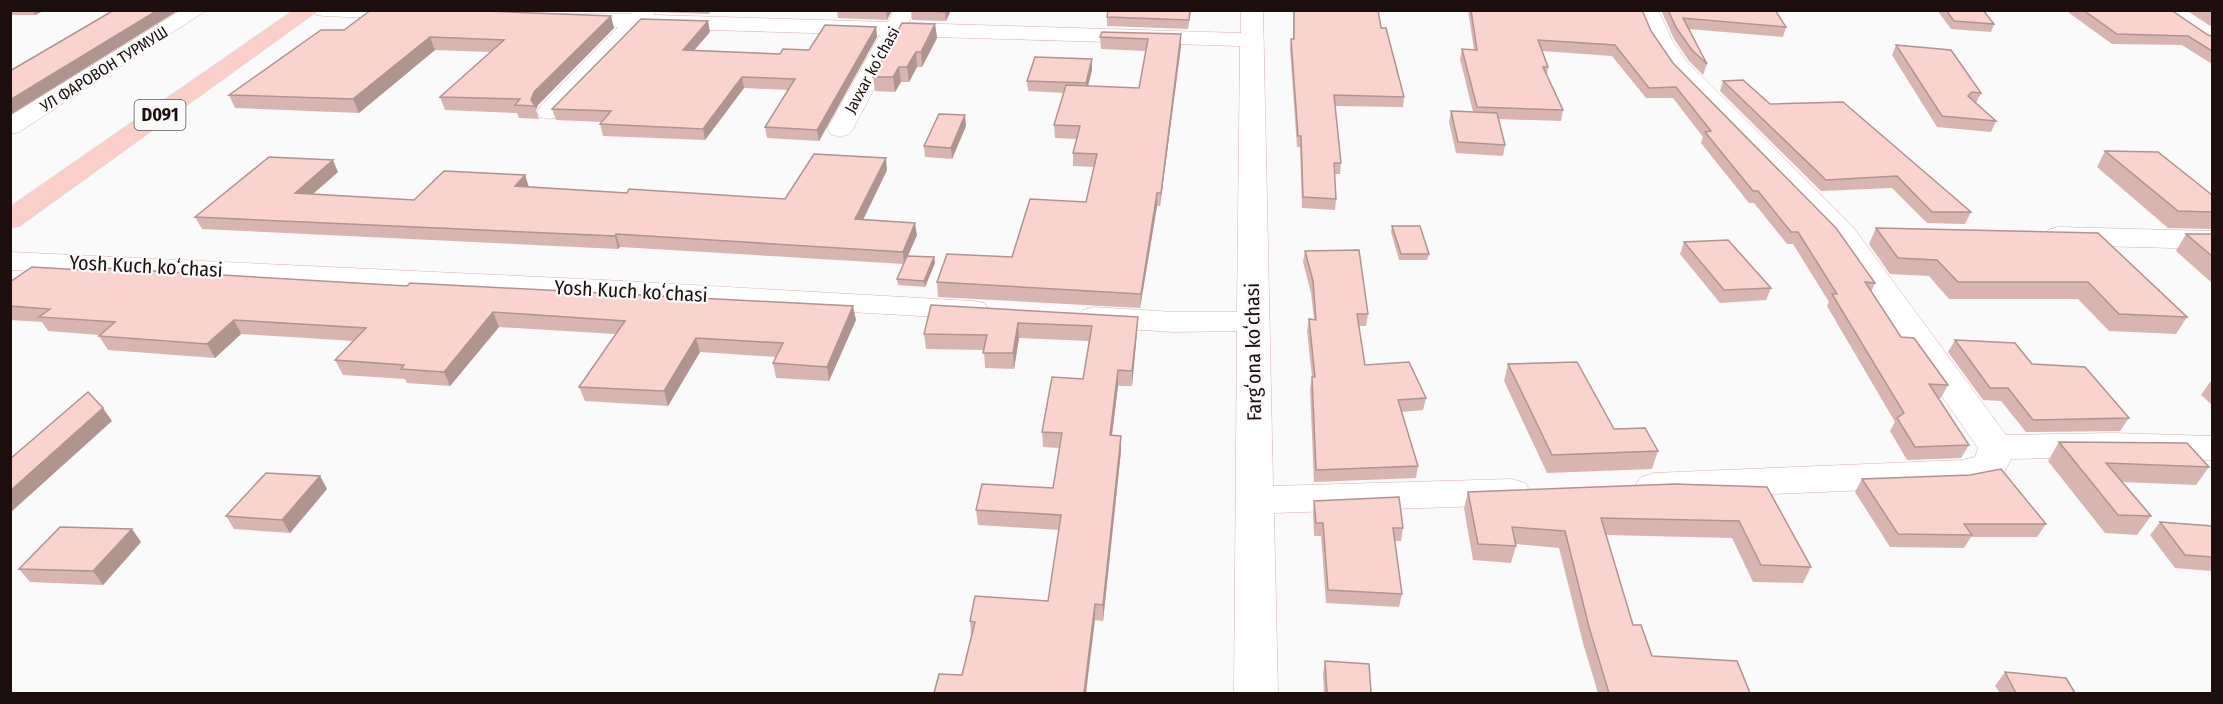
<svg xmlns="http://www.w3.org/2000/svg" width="2223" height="704" viewBox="0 0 2223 704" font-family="'Fira Sans Condensed',sans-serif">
<rect width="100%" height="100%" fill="#fafafa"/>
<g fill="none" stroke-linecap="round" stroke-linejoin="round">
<!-- minor casing -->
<g stroke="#d7b0ab" stroke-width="1">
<g id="minor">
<polygon points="181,10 207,10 19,132 10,134 10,116"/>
<polygon points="314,10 422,10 425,14 422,19 414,20 324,16 316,15"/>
<polygon points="634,10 655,10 654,15 888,22 894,10 914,10 909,23 1241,33 1241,10 1263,10 1273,486 1512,479 1525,483 1531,492 1525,501 1512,505 1274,513 1278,694 1234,694 1237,331 1173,332 1094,327 1083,324 1078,317 1083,310 1094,307 1173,312 1237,312 1240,46 902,36 853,129 849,134 840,137 831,134 827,129 880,35 642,28 558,117 549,119 540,117 537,112 540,107 618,27 567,25 559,24 556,19 559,14 631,14"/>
<polygon points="1637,10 1658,10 1672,40 1687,62 1853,227 2006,435 2113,433 2212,436 2212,460 2113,457 2011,459 2003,475 1962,486 1654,499 1641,495 1635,486 1641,477 1654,473 1962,460 1975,457 1978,448 1833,239 1671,72 1650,40"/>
<polygon points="2058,227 2212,231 2212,249 2058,245 2048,242 2043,236 2048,230"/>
<polygon points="10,252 604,280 973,301 984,303 989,310 984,317 973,319 604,298 10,270"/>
</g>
</g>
<!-- major casing -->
<g stroke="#d6d4d3" stroke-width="1">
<polygon id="major" points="294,10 319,10 20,226 10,228 10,207"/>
</g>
<!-- minor -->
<use href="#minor" fill="#fff" fill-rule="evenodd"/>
<!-- major -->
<use href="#major" fill="#fbcec9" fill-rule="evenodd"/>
</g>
<!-- wall -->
<g fill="#d8b5b1">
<polygon points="10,10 45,10 35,15 10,15"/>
<polygon points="656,10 712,10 709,14 657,12"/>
<polygon points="837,10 892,10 887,20 838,18"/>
<polygon points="911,10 951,10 946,21 912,20"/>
<polygon points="1191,10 1188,29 1107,26 1107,17"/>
<polygon points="1293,10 1378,10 1381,28 1404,97 1403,107 1335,106 1341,163 1340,174 1335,174 1336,199 1335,210 1302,208 1300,147 1297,147 1290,49 1291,39 1293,39"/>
<polygon points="1468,10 1642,10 1651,31 1673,63 1875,283 1871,292 1901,337 1948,385 1941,398 1938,398 1969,445 1961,458 1907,460 1890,431 1895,422 1827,306 1829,302 1793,244 1787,244 1754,203 1749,203 1701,143 1703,137 1673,98 1646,98 1612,56 1542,51 1548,67 1547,75 1563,110 1561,121 1498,119 1505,145 1503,156 1456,153 1449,122 1451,111 1473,112 1460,59 1462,49 1474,50"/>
<polygon points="1661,10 1775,10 1786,27 1783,37 1689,29 1707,64 1703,75 1689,61 1674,39"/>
<polygon points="1937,10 1983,10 1994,24 1991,32 1951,29"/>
<polygon points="2065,10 2171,10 2208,35 2212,36 2212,64 2182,45 2112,44"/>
<polygon points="2186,10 2212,10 2212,27"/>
<polygon points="611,16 614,28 538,105 536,110 539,119 519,118 517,113 445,110 440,97 490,52 435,50 359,113 235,108 229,95 344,30"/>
<polygon points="935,24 937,38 922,67 917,67 909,82 901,82 895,92 875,91 873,77"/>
<polygon points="876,27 877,37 819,141 767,138 765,127 789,90 744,88 705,140 603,136 600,124 602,122 556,120 552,109 710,32 694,50 780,54 809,50"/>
<polygon points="1181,34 1181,46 1160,206 1157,206 1140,308 938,297 937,282 1012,257 1086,202 1094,167 1073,166 1073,153 1077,139 1055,138 1054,125 1064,93 1028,91 1027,81 1092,70 1088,86 1139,88 1146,51 1101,49 1100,37"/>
<polygon points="1896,45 1981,93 1976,103 1996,121 1991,132 1937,127 1892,55"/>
<polygon points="1723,81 1770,104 1971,212 1965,224 1927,223 1892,188 1821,191 1720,91"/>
<polygon points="966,126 952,159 925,157 924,146"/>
<polygon points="2105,151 2212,195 2212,230 2212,229 2168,228 2097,167"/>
<polygon points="887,170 863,220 917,235 908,256 934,257 935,263 925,287 898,285 897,279 904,264 620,247 618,249 202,229 195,217 338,172 313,194 414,200 525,175 529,187 627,193 785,199"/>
<polygon points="1392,226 1429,254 1427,260 1399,260 1391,232"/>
<polygon points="1876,228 2098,233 2187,317 2176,334 2109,331 2078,299 1949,299 1929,276 1890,274 1869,244"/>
<polygon points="2186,234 2212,234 2212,283 2176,251"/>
<polygon points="1684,242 1771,288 1766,300 1720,303 1680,254"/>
<polygon points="1305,251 1368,314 1366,326 1359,326 1365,365 1426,398 1423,410 1402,412 1418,466 1416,478 1314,482 1310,389 1312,377 1307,331 1309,319 1314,319 1311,293 1303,262"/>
<polygon points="10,282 856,320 829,381 776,378 773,363 776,357 700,352 668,406 585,401 579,387 615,334 499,327 450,386 407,383 405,379 343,375 335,360 354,341 241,334 215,358 108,350 99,336 100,335 48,331 42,322 10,320"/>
<polygon points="931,305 1137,332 1132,386 1118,386 1112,435 1121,451 1103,621 1095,620 962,675 971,636 970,621 1048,601 1059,530 978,525 976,510 1053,488 1059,448 1043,447 1042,432 1083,379 1089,341 1019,338 1014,369 985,368 984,350 926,349 924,334"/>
<polygon points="1955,340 2032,364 2129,418 2120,431 2026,432 2001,401 1983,400 1948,352"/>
<polygon points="1508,364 1614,429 1658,451 1652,469 1547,473 1504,381"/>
<polygon points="2210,382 2212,382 2212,405 2201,395"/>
<polygon points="2059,442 2209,467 2196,485 2122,482 2151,516 2137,535 2105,533 2048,461"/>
<polygon points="320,476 327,489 290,533 234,529 226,516"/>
<polygon points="1862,479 2046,524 2037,537 1971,537 1964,548 1890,547 1855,492"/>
<polygon points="1767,487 1811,567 1803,583 1753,582 1732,538 1606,535 1633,625 1652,656 1750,693 1598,693 1583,643 1559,548 1516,544 1516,546 1511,563 1473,560 1464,508 1468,492"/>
<polygon points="1314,501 1403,528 1401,541 1395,541 1402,594 1399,607 1326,603 1321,536 1314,536 1313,514"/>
<polygon points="2160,522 2212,526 2212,571 2175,568 2150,535"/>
<polygon points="141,542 103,585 30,582 19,569"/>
<polygon points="1325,661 1371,693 1324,693 1323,674"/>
<polygon points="2005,672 2075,693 2000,693 1995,686"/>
</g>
<!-- shaded-wall -->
<g fill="#b09490">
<polygon points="33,10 45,10 35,15"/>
<polygon points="158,10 179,10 10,115 10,100"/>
<polygon points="886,10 892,10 887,20"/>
<polygon points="945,10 951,10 946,21 945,12"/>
<polygon points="611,16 614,28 538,105 536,110 535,106 531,100 534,92"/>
<polygon points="708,21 710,32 685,61 683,50"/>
<polygon points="935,24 937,38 922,67 921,52"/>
<polygon points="876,27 877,37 819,141 817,130"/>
<polygon points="1181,34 1181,46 1160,206 1161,193"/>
<polygon points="430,37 435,50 359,113 353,99"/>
<polygon points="916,52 917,67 909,82 907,67"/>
<polygon points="1092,59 1092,70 1086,94 1086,83"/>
<polygon points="899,67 901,82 895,92 893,77"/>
<polygon points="742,77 744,88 705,140 703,129"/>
<polygon points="965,115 966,126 952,159 951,148"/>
<polygon points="886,158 887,170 857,232 855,219"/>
<polygon points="333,160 338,172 300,205 295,193"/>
<polygon points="525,175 529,188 515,186"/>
<polygon points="1157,193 1157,206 1140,308 1141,294"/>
<polygon points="915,223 917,235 904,264 903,252"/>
<polygon points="616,234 620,247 618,249 615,236"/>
<polygon points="934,257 935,263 925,287 924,281"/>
<polygon points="853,306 856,320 829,381 827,367"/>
<polygon points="493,312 499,327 450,386 444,372"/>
<polygon points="1138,317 1137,332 1132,386 1132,371"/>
<polygon points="234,320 241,334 215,358 207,344"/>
<polygon points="1018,323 1019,338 1014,369 1013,353"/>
<polygon points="696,338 700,352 668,406 664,391"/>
<polygon points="1118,370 1118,386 1110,451 1110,435"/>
<polygon points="103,408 112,421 10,513 10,491"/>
<polygon points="1121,436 1121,451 1103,621 1103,605"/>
<polygon points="320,476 327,489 290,533 282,520"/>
<polygon points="132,529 141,542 103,585 93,571"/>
<polygon points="1095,604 1095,620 1086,693 1084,693"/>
</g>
<!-- building -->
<g fill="#fbd3ce" stroke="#b09490" stroke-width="1.5">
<polygon points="114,10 158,10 10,100 10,71"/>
<polygon points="371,10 457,10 611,16 534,92 531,100 535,106 515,105 520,99 440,97 504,40 430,37 353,99 229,95 321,30 344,30"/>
<polygon points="911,10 945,10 945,12"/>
<polygon points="1108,10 1190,10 1189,20 1107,17"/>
<polygon points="1294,10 1378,10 1381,28 1386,28 1404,97 1334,95 1341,163 1334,163 1336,199 1303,197 1301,136 1298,136 1291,39 1294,39"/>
<polygon points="1471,10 1642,10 1651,31 1673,63 1836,228 1875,283 1865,282 1901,337 1914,338 1948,385 1929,384 1969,445 1915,447 1897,418 1904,413 1832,294 1837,294 1798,232 1791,232 1758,191 1753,191 1705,132 1711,131 1676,87 1649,88 1615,45 1538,40 1548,67 1543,67 1563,110 1477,107 1462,49 1477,50"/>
<polygon points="1668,10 1775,10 1786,27 1683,18 1707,64 1692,50 1677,29"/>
<polygon points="1946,10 1983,10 1994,24 1954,21"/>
<polygon points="2083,10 2171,10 2208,35 2212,36 2212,51 2188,36 2117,34"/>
<polygon points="641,19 708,21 683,50 780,54 783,49 809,50 825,25 876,27 817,130 765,127 795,79 742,77 703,129 600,124 611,111 552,109"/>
<polygon points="902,23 935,24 921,52 916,52 907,67 899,67 893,77 873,77"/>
<polygon points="1102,32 1181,34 1161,193 1157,193 1141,294 937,282 947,254 1012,257 1030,199 1086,202 1097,154 1073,153 1080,126 1054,125 1066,85 1139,88 1148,39 1100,37"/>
<polygon points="1896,45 1951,50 1981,93 1972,92 1968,96 1996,121 1942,116"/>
<polygon points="1035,57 1092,59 1086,83 1027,81"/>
<polygon points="1743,80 1770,104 1843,102 1971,212 1932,212 1897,176 1826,180 1723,81"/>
<polygon points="1451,111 1497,113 1505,145 1458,142"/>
<polygon points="939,114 965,115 951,148 924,146"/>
<polygon points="2105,151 2158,152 2212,195 2212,212 2178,211"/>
<polygon points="814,154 886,158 855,219 915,223 903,252 616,234 615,236 195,217 269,157 333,160 295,193 414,200 444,171 525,175 515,186 627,193 629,189 785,199"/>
<polygon points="1392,226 1420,226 1429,254 1401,254"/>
<polygon points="1876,228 2098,233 2187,317 2119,314 2088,282 1958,282 1937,260 1898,258"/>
<polygon points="2186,234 2212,234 2212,256"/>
<polygon points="1728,240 1771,288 1724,290 1684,242"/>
<polygon points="1359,250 1368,314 1357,314 1365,365 1409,362 1426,398 1398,400 1418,466 1316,470 1312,377 1315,377 1309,319 1316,320 1313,281 1305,251"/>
<polygon points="907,256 934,257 924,281 897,279"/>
<polygon points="32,267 100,271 104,268 407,286 410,283 853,306 827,367 773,363 783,343 696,338 664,391 579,387 625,321 493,312 444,372 401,369 404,365 335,360 366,328 234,320 207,344 99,336 115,322 39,317 50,309 10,306 10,282"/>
<polygon points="931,305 1138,317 1132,371 1118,370 1110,435 1121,436 1103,605 1095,604 1084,693 934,693 939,674 962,675 975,622 970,621 975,596 1048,601 1061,515 976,510 982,484 1053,488 1062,433 1042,432 1052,377 1083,379 1092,326 1018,323 1013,353 983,353 987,335 924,334"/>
<polygon points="1955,340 2015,343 2032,364 2085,367 2129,418 2033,420 2008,388 1990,388"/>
<polygon points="1577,362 1614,429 1645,428 1658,451 1552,455 1508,364"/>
<polygon points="88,392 103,408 10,491 10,459"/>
<polygon points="2059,442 2187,443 2209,467 2106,463 2151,516 2118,515"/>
<polygon points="2001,469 2046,524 1964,524 1972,535 1898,534 1862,479 1970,475"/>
<polygon points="266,473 320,476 282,520 226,516"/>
<polygon points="1675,484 1767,487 1811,567 1761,565 1739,521 1601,518 1633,625 1641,625 1652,656 1737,661 1750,693 1609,693 1589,627 1565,531 1512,527 1516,546 1478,544 1468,492"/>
<polygon points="1399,497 1403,528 1393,528 1402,594 1328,590 1323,523 1316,523 1314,501"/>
<polygon points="2160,522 2212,526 2212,557 2185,555"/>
<polygon points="60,527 132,529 93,571 19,569"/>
<polygon points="1325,661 1369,664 1371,693 1327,693"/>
<polygon points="2005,672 2066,678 2075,693 2016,693"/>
</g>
<g text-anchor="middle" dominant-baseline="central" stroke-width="4.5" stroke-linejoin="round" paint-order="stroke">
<!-- far-street labels -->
<g font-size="16" fill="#1c0f0d" stroke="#fafafa">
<text transform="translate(104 69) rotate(-32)">УЛ ФАРОВОН ТУРМУШ</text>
<text transform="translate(872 70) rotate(-61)">Javxar koʻchasi</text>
</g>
<!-- shield labels -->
<rect fill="#fafafa" stroke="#5f5654" stroke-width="1.5" x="134.5" y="100" width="51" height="30" rx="4.5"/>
<g font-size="18" font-weight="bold" fill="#1c0f0d">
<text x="160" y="115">D091</text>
</g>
<!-- street labels -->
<g font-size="20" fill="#1c0f0d" stroke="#fafafa">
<text transform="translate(146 266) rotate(3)">Yosh Kuch koʻchasi</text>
<text transform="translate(631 291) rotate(3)">Yosh Kuch koʻchasi</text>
<text transform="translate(1253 352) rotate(-91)">Fargʻona koʻchasi</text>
</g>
</g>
<!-- border -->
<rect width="2223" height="704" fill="none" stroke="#1c0f0d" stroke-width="24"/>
</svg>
